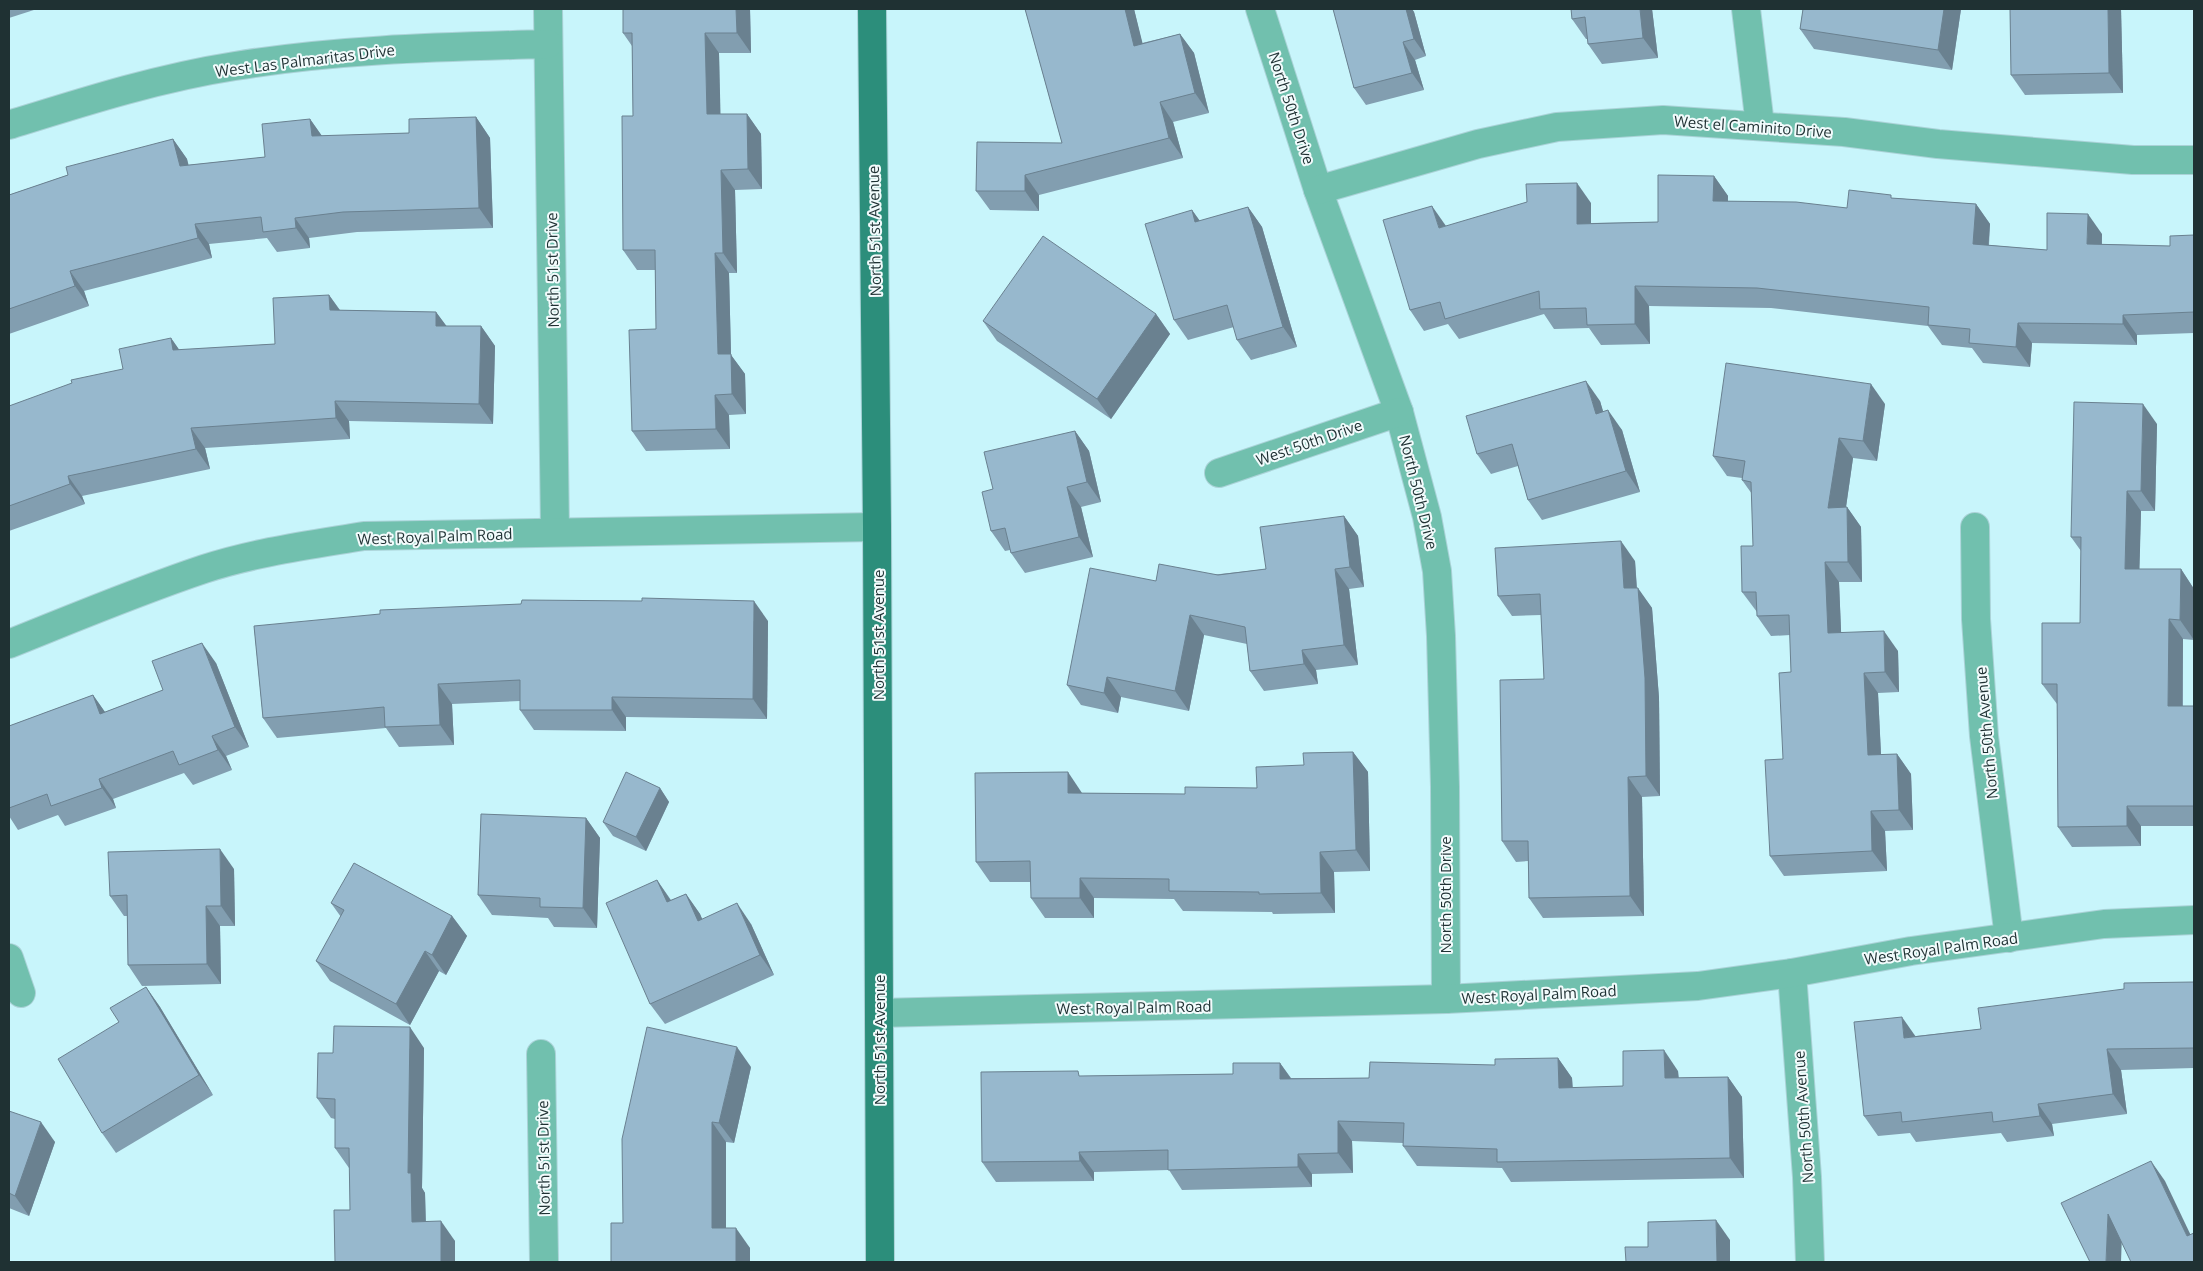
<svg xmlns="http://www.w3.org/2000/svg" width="2203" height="1271" viewBox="0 0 2203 1271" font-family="'Open Sans',sans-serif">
<rect width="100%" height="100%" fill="#c8f5fb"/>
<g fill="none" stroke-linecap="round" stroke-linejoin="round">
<!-- minor casing -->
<g stroke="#aad2d7" stroke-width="30">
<g id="minor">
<polyline points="548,9 555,532"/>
<polyline points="1260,9 1318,190 1399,412 1427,517 1437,571 1441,636 1445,787 1446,999"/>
<polyline points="1746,9 1760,125"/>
<path d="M 9,125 C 83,102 158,78 235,66 C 339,49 444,47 548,44"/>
<polyline points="1318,190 1478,144 1557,127 1663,120 1844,132 1938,144 2133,160 2194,160"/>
<polyline points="1219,473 1399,412"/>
<polyline points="1975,527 1976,619 1984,736 2009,938"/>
<path d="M 9,644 C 74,618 138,591 204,569 C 256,552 310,545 364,536 L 877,527"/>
<polyline points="9,958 21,993"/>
<polyline points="1792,973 1807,1177 1810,1262"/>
<polyline points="879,1013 1446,999 1698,986 1792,973 1911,951 2104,924 2194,920"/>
<polyline points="541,1054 544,1262"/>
</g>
</g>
<!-- primary casing -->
<g stroke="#aad2d7" stroke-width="30">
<polyline id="primary" points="872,9 877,527 880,1262"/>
</g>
<!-- minor -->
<use href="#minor" stroke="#71c0ae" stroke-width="28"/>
<!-- primary -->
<use href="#primary" stroke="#2c8e7b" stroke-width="28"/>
</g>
<!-- wall -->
<g fill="#829eb0">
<polygon points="9,9 37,9 9,18"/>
<polygon points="623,9 750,9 751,53 719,53 720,114 747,114 761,134 762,189 735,190 737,273 729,273 731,355 745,374 746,414 729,415 730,449 646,451 632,431 656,329 655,270 637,270 623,250 633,116 632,46 623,33"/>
<polygon points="1025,9 1134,9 1142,43 1180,34 1194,53 1209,113 1173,122 1183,158 1039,195 1039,211 990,210 976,191 1062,143"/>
<polygon points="1333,9 1412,9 1414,12 1426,56 1415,60 1424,90 1366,105 1354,88"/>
<polygon points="1571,9 1652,9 1658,58 1602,64 1588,44 1588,39 1586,39 1572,19"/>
<polygon points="1803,9 1961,9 1952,70 1814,49 1800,29"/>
<polygon points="2010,9 2121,9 2123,93 2025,95 2011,75"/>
<polygon points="476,117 490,138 493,228 357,232 309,238 310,248 277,252 267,238 209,244 212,258 84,291 89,306 9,334 9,195 173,139 187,159 188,165 265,157 310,119 322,136 409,133"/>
<polygon points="1714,176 1728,196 1728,201 1847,208 1893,198 1976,204 1990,224 1989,245 2047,250 2102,234 2102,244 2170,246 2194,235 2194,333 2137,335 2137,345 2032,343 2030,367 1983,363 1972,348 1942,345 1928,326 1771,308 1649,306 1650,344 1601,345 1589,328 1554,329 1544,314 1459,339 1448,324 1424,331 1410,310 1446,226 1591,203 1591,223 1658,222"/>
<polygon points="1248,207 1262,227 1297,347 1251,360 1237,340 1234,327 1188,340 1174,320 1192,210 1200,221"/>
<polygon points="329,295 340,310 436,312 446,326 481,326 495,346 493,424 349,421 350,439 205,448 210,469 82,496 85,504 9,531 9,406 123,369 171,338 179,350 275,344"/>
<polygon points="1156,314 1170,334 1111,419 997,341 983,321"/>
<polygon points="1600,401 1603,412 1622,430 1640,492 1542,520 1528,500 1518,466 1491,474 1477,454"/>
<polygon points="1885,404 1877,461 1853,458 1846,507 1847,507 1861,527 1862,582 1839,582 1841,632 1898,651 1899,692 1878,693 1881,755 1897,754 1911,774 1913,830 1885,831 1887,871 1784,876 1770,856 1783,759 1791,672 1790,635 1771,636 1757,616 1757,612 1742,592 1753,546 1752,494 1742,480 1742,478 1727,476 1713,456"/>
<polygon points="2157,424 2155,511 2141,511 2139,569 2181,569 2194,589 2194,640 2183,639 2183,706 2194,706 2194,826 2141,826 2141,846 2072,847 2058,827 2057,704 2042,684 2080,623 2081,551 2071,537"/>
<polygon points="1075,431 1089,451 1101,502 1081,507 1093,557 1025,573 1011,553 1010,550 1005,551 991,531 993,489"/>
<polygon points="1344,516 1358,536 1364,587 1349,589 1358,665 1316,670 1318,684 1264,691 1250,671 1247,644 1204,635 1189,711 1121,697 1118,713 1081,705 1067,685 1156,581 1266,569"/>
<polygon points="1635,561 1637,588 1652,608 1659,698 1660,796 1642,797 1644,916 1543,918 1529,898 1528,861 1516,862 1502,841 1544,679 1541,615 1512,616 1498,596"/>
<polygon points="768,621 767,719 626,717 626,731 534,730 520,710 520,701 452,704 454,745 399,747 386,728 277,738 263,718 254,626"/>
<polygon points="216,663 249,747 226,756 232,770 193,785 184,773 113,799 116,808 65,826 58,815 18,830 9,816 9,726 93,695 105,712 163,690"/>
<polygon points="1353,752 1368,772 1370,871 1334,872 1335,913 1273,914 1272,912 1183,911 1174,899 1094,898 1094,918 1045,918 1031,898 1031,882 990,882 976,862 1082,793 1185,794 1257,788 1304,765"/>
<polygon points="660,788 669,802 646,851 613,836 603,822"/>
<polygon points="586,818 600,838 597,928 554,927 548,918 492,915 478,895"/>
<polygon points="234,869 235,926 220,926 221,984 142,986 128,965 127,916 124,916 110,896"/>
<polygon points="657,880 671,900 686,894 700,914 702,919 751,924 774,975 665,1024 650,1004"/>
<polygon points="331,903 452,916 467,936 446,975 439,971 410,1025 330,981 316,961 341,917"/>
<polygon points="2194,982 2194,1068 2121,1070 2127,1114 2052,1124 2054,1136 2007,1142 2001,1133 1916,1142 1910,1133 1878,1136 1864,1116 1916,1036 1981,1029"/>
<polygon points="146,987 160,1007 213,1095 116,1153 102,1133 119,1022"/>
<polygon points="424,1048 422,1188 425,1193 426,1221 455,1241 455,1262 335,1262 350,1210 350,1168 349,1168 335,1148 335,1119 331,1118 317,1098 333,1053"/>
<polygon points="1558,1058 1572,1078 1573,1088 1623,1086 1678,1071 1679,1078 1728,1077 1742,1097 1744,1178 1511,1182 1502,1168 1417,1166 1403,1146 1403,1143 1352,1141 1353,1173 1312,1174 1312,1187 1182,1190 1169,1170 1094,1172 1094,1181 996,1182 982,1162 1082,1076 1233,1074 1280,1063 1291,1078 1369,1078 1495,1065"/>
<polygon points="751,1067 734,1143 726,1142 726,1228 750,1248 623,1223"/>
<polygon points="9,1111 55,1142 29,1216 9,1208"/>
</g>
<!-- shaded-wall -->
<g fill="#6a8190">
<polygon points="736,9 750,9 751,53 737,33"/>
<polygon points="1125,9 1134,9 1148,65 1134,46"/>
<polygon points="1406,9 1412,9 1414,12 1426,56 1414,39"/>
<polygon points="1640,9 1652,9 1658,58 1643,38"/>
<polygon points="1944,9 1961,9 1952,70 1938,50"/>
<polygon points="2108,9 2121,9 2123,93 2109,73"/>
<polygon points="705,33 719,53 721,134 707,114"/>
<polygon points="1180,34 1194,53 1209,113 1195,93"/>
<polygon points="1403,42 1415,60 1424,90 1412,73"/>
<polygon points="1160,102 1173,122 1183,158 1169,138"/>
<polygon points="747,114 761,134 762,189 748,169"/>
<polygon points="476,117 490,138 493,228 479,208"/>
<polygon points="310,119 324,139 312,136"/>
<polygon points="173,139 187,159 194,186 180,166"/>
<polygon points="721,170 735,190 737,273 723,253"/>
<polygon points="1025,175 1039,195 1039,211 1025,191"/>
<polygon points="1714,176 1728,196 1727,221 1713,201"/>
<polygon points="1577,183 1591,203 1591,244 1577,224"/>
<polygon points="1976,204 1990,224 1987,264 1973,244"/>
<polygon points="1432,206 1446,226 1439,228"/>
<polygon points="1248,207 1262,227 1297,347 1283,327"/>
<polygon points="1192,210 1206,230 1195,222"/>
<polygon points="2088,214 2102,234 2101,264 2087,244"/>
<polygon points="295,218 309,238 310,248 296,228"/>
<polygon points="195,224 209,244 212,258 198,238"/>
<polygon points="715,253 729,273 731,355 745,374 746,414 732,394 718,354"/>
<polygon points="70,271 84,291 89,306 75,286"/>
<polygon points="1635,286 1649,306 1650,344 1635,324"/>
<polygon points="329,295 343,315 330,310"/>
<polygon points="436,312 451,332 436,326"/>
<polygon points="1156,314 1170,334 1111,419 1097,399"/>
<polygon points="2123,315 2137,335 2137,345 2123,324"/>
<polygon points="2018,323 2032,343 2030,367 2016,347"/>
<polygon points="481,326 495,346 493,424 479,404"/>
<polygon points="171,338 185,358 173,350"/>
<polygon points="1586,381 1600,401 1610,434 1596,414"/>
<polygon points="1871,384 1885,404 1877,461 1863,441"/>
<polygon points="715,395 729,415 730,449 716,429"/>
<polygon points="335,401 349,421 350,439 336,418"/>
<polygon points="2143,404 2157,424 2155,511 2141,491"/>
<polygon points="1608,410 1622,430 1640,492 1626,471"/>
<polygon points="191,428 205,448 210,469 196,449"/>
<polygon points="1075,431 1089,451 1101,502 1087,482"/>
<polygon points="1839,438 1853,458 1843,528 1828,508"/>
<polygon points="68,476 82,496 85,504 70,484"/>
<polygon points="1067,487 1081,507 1093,557 1079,537"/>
<polygon points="2127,491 2141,511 2139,589 2125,569"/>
<polygon points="1847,507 1861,527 1862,582 1848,562"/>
<polygon points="1344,516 1358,536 1364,587 1350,567"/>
<polygon points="1621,541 1635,561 1638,609 1624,588"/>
<polygon points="1825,562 1839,582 1842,653 1828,633"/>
<polygon points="1335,569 1349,589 1358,665 1344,645"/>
<polygon points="2181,569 2194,589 2194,640 2180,620"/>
<polygon points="1638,588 1652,608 1659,698 1660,796 1646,776"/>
<polygon points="754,601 768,621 767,719 753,699"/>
<polygon points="1190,615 1204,635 1189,711 1175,691"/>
<polygon points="2169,619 2183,639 2182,726 2168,706"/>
<polygon points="1884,631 1898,651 1899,692 1885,672"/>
<polygon points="202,643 216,663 249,747 235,727"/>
<polygon points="1302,650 1316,670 1318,684 1304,664"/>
<polygon points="1864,673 1878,693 1882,775 1868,755"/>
<polygon points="1107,677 1121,697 1118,713 1104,693"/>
<polygon points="438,684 452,704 454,745 440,725"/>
<polygon points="93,695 107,715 100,714"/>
<polygon points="612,697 626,717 626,731 612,710"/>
<polygon points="212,736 226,756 232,770 218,750"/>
<polygon points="1353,752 1368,772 1370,871 1356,850"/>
<polygon points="1897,754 1911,774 1913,830 1899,810"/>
<polygon points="1068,772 1082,793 1083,813 1068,793"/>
<polygon points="1628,777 1642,797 1644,916 1630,896"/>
<polygon points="99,779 113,799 116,808 102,788"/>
<polygon points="660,788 669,802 646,851 636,837"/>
<polygon points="2127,806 2141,826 2141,846 2127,826"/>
<polygon points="1871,811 1885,831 1887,871 1872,851"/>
<polygon points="586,818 600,838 597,928 583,908"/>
<polygon points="220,849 234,869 235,926 221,906"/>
<polygon points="1320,852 1334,872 1335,913 1321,893"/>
<polygon points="1080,878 1094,898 1094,918 1080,898"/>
<polygon points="657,880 671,901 667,902"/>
<polygon points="686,894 700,914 712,941 698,921"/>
<polygon points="737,903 751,924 774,975 760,955"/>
<polygon points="206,906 220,926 221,984 207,964"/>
<polygon points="452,916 467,936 446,975 432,955"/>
<polygon points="425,951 439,971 410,1025 396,1004"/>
<polygon points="146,987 160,1007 213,1095 199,1075"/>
<polygon points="1902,1017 1916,1037 1904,1038"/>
<polygon points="410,1027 424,1048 422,1188 425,1193 426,1242 412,1222 408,1173"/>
<polygon points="737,1047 751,1067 734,1143 719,1123"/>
<polygon points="2107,1049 2121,1070 2127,1114 2113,1094"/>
<polygon points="1664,1050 1678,1071 1679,1098 1665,1078"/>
<polygon points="1558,1058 1572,1078 1573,1108 1559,1088"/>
<polygon points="1280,1063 1294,1083 1280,1079"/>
<polygon points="1728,1077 1742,1097 1744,1178 1730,1158"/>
<polygon points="2038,1104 2052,1124 2054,1136 2040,1116"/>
<polygon points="1338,1121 1352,1141 1353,1173 1338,1153"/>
<polygon points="41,1122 55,1142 29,1216 15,1196"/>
<polygon points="712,1122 726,1142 726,1249 712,1228"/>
<polygon points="1079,1152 1094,1172 1094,1181 1080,1161"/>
<polygon points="1298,1154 1312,1174 1312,1187 1298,1167"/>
<polygon points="2151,1161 2165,1181 2194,1242 2187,1236"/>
<polygon points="2108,1214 2122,1234 2121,1262 2106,1262"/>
<polygon points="1716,1220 1730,1240 1730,1262 1717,1262"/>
<polygon points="441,1221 455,1241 455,1262 441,1262"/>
<polygon points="736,1228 750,1248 750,1262 736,1262"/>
</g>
<!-- building -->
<g fill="#97b8cd" stroke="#6a8190">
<polygon points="623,9 736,9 737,33 705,33 707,114 747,114 748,169 721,170 723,253 715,253 718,354 731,354 732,394 715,395 716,429 632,431 629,330 656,329 655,250 623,250 622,116 633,116 632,33 623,33"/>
<polygon points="1025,9 1125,9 1134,46 1180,34 1195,93 1160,102 1169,138 1025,175 1025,191 976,191 977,142 1062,143"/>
<polygon points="1333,9 1406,9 1414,39 1403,42 1412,73 1354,88"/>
<polygon points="1571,9 1640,9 1643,38 1588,44 1585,17 1572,19"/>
<polygon points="1803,9 1944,9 1938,50 1800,29"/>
<polygon points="2010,9 2108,9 2109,73 2011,75"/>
<polygon points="476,117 479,208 343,212 295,218 296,228 263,232 261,217 195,224 198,238 70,271 75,286 9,309 9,195 68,175 66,167 173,139 180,166 265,157 262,124 310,119 312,136 409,133 409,119"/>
<polygon points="1658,175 1714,176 1713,201 1796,202 1847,208 1849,190 1891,195 1891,198 1976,204 1973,244 2047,250 2047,213 2088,214 2087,244 2170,246 2170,236 2194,235 2194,312 2123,315 2123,324 2018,323 2016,347 1969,343 1970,329 1928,325 1929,307 1757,288 1635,286 1635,324 1587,325 1586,308 1540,309 1539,291 1445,319 1440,302 1410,310 1383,220 1432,206 1439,228 1527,202 1526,184 1577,183 1577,224 1658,222"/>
<polygon points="1248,207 1283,327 1237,340 1227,305 1174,320 1145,224 1192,210 1195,222"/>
<polygon points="1043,236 1156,314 1097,399 983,321"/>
<polygon points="329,295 330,310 436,312 436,326 481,326 479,404 335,401 336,418 191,428 196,449 68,476 70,484 9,506 9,406 72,383 71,380 123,369 119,349 171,338 173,350 275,344 273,298"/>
<polygon points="1726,363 1871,384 1863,441 1839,438 1828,508 1847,507 1848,562 1825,562 1828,633 1884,631 1885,672 1864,673 1868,755 1897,754 1899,810 1871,811 1872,851 1770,856 1765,760 1783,759 1779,673 1791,672 1789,615 1757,616 1756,592 1742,592 1741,546 1753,546 1751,482 1742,480 1745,461 1713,456"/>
<polygon points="1586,381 1596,414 1608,410 1626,471 1528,500 1512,444 1477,454 1466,416"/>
<polygon points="2074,402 2143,404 2141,491 2127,491 2125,569 2181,569 2180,620 2169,619 2168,706 2194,706 2194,806 2127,806 2127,826 2058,827 2057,684 2042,684 2042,623 2080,623 2081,537 2071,537"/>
<polygon points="1075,431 1087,482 1067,487 1079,537 1011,553 1005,528 991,531 982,492 993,489 984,452"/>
<polygon points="1344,516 1350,567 1335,569 1344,645 1302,650 1304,664 1250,671 1245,627 1190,615 1175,691 1107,677 1104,693 1067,685 1090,568 1156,581 1159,564 1218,575 1266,569 1260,527"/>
<polygon points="1621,541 1624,588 1638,588 1645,678 1646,776 1628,777 1630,896 1529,898 1528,841 1502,841 1500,680 1544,679 1540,594 1498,596 1495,548"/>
<polygon points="642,598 754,601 753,699 612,697 612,710 520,710 520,680 438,684 440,725 385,727 384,707 263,718 254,626 380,614 380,610 521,604 522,600 642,601"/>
<polygon points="202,643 235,727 212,736 218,750 179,765 173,751 99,779 102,788 51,806 47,794 9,808 9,726 93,695 100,714 163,690 152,661"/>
<polygon points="1353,752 1356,850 1320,852 1321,893 1259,894 1259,892 1169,891 1169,879 1080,878 1080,898 1031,898 1030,861 976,862 975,773 1068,772 1068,793 1185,794 1185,787 1257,788 1256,767 1304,765 1303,753"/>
<polygon points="626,772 660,788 636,837 603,822"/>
<polygon points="481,814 586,818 583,908 540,907 540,898 478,895"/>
<polygon points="220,849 221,906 206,906 207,964 128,965 127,895 110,896 108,852"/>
<polygon points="354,863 452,916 432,955 425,951 396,1004 316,961 344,910 331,903"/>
<polygon points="657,880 667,902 686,894 698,921 737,903 760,955 650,1004 606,903"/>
<polygon points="2194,982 2194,1048 2107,1049 2113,1094 2038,1104 2040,1116 1993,1122 1992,1112 1902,1122 1901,1112 1864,1116 1854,1022 1902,1017 1904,1038 1981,1029 1978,1008 2124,989 2124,983"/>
<polygon points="146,987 199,1075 102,1133 58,1059 119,1022 110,1008"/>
<polygon points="334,1026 410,1027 408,1173 411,1173 412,1222 441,1221 441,1262 335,1262 334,1210 350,1210 349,1148 335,1148 335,1099 317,1098 318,1053 333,1053"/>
<polygon points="647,1027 737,1047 719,1123 712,1122 712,1228 736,1228 736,1262 611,1262 611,1223 623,1223 622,1139"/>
<polygon points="1664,1050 1665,1078 1728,1077 1730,1158 1497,1162 1497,1149 1403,1146 1404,1123 1338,1121 1338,1153 1298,1154 1298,1167 1168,1170 1168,1150 1079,1152 1080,1161 982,1162 981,1072 1078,1071 1079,1076 1233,1074 1233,1063 1280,1063 1280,1079 1369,1078 1370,1062 1495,1065 1495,1059 1558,1058 1559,1088 1623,1086 1623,1051"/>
<polygon points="9,1111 41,1122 15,1196 9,1193"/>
<polygon points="2151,1161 2187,1236 2194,1233 2194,1262 2131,1262 2108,1214 2106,1262 2090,1262 2061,1203"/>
<polygon points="1716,1220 1717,1262 1626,1262 1625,1247 1648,1247 1648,1222"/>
</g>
<g text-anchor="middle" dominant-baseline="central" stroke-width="4" stroke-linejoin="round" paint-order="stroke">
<!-- street labels -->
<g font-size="15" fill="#1f3133" stroke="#f2fbfc">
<text transform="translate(305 60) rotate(-7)">West Las Palmaritas Drive</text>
<text transform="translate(1292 108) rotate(72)">North 50th Drive</text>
<text transform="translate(1753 126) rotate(4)">West el Caminito Drive</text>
<text transform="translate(874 231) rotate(-91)">North 51st Avenue</text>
<text transform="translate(552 270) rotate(-91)">North 51st Drive</text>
<text transform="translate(1309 442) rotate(-19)">West 50th Drive</text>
<text transform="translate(1419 492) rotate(76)">North 50th Drive</text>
<text transform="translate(435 536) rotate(-2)">West Royal Palm Road</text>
<text transform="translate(878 635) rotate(-90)">North 51st Avenue</text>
<text transform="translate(1986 733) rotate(-95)">North 50th Avenue</text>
<text transform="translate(1445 895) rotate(-90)">North 50th Drive</text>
<text transform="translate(1941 948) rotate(-8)">West Royal Palm Road</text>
<text transform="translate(1539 994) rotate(-3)">West Royal Palm Road</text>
<text transform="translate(1134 1007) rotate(-1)">West Royal Palm Road</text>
<text transform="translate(879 1040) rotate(-90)">North 51st Avenue</text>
<text transform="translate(1803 1117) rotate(-94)">North 50th Avenue</text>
<text transform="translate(543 1158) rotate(-91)">North 51st Drive</text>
</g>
</g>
<!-- border -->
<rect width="2203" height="1271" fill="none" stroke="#1f3133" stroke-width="20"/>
</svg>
